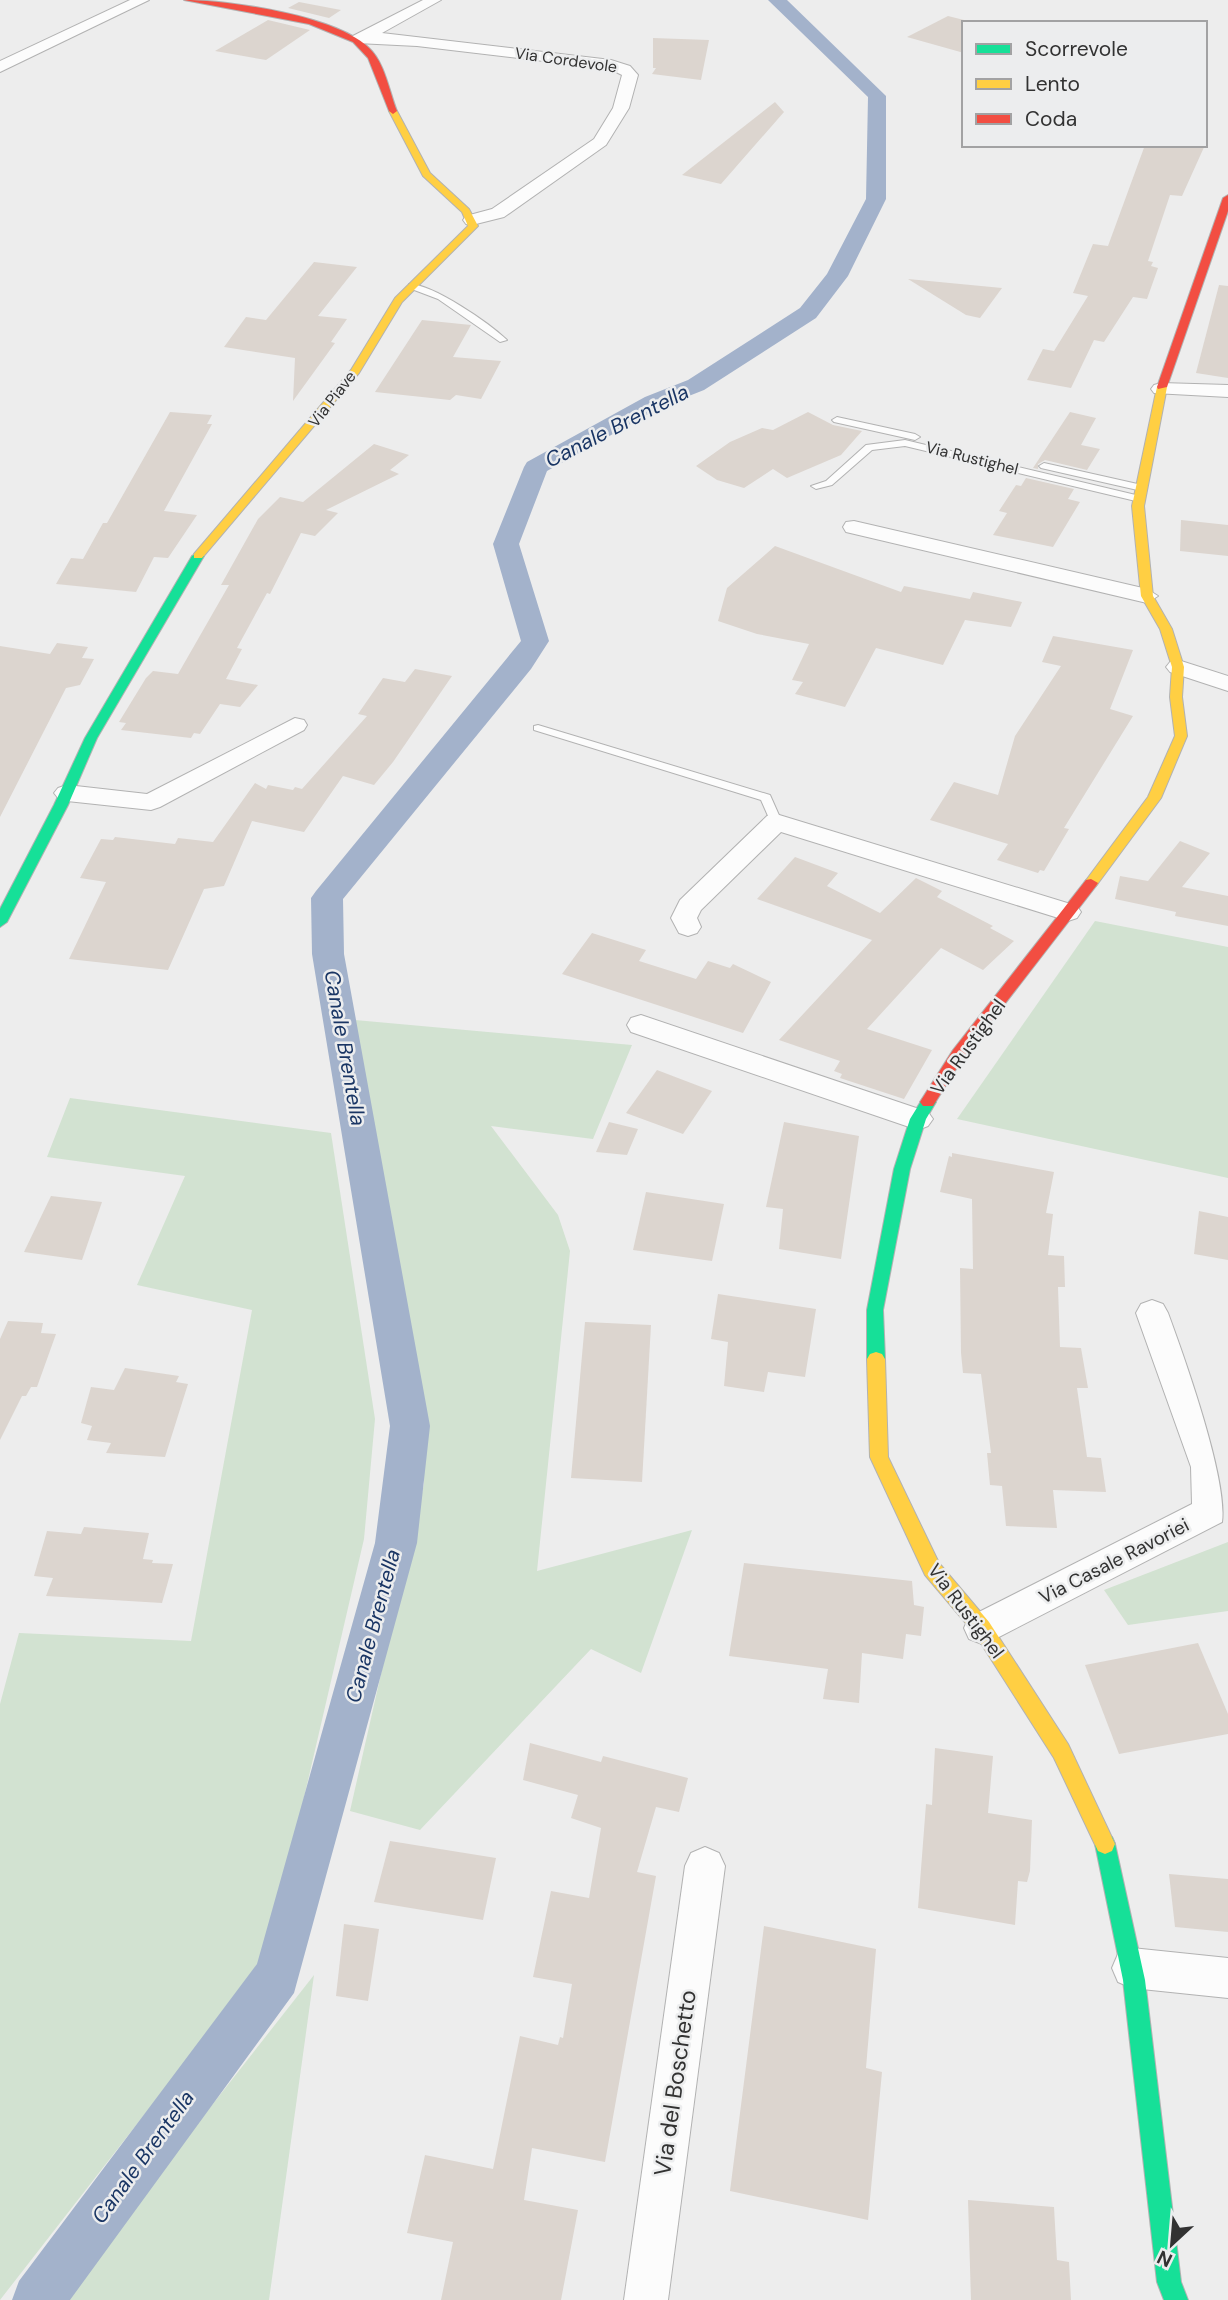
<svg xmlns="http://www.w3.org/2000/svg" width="1228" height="2300" viewBox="0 0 1228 2300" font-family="'DM Sans',sans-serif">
<rect width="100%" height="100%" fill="#ededed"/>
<!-- green -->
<g fill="#d2e2d1">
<polygon points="1095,921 1228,947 1228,1178 957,1119"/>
<polygon points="355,1020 632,1045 593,1139 491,1126 558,1215 570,1251 537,1571 692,1530 641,1673 591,1649 420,1830 350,1811 424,1484 424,1405"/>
<polygon points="70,1098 331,1133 375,1419 364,1539 267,1957 0,2300 0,1704 19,1633 191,1641 252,1310 137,1285 185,1176 47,1157"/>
<polygon points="1228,1542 1228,1611 1128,1625 1104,1590"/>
<polygon points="314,1975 269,2300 59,2300"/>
</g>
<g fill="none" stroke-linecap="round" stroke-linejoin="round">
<!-- canal -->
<polygon fill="#a3b2cb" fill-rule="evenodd" points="768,0 787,0 886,96 886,199 848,276 816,318 704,390 661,407 547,471 519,544 549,641 531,669 343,899 344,954 430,1426 417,1543 294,1993 70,2300 12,2300 19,2281 257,1964 375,1543 390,1426 312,954 311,898 316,891 521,641 493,544 524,467 527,462 645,397 688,380 800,308 827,274 866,199 868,97"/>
</g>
<!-- building -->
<g fill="#dcd5cf">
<polygon points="299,2 341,10 329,18 288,8"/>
<polygon points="948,16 964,20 964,53 907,37"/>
<polygon points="268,20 310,30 266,60 215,51"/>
<polygon points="653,38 709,40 701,80 652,74 656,68 653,68"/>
<polygon points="775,102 784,112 721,184 682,175"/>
<polygon points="1145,145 1205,145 1182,196 1170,195 1148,261 1153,262 1151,266 1158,268 1147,299 1133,297 1104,342 1094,340 1071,388 1027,380 1043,349 1054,351 1088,296 1073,293 1093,244 1108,246"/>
<polygon points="314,262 357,267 318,316 347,319 331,342 335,343 293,401 295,358 224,347 246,317 266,320"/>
<polygon points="908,279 1002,288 980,318 966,315"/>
<polygon points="1219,285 1228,286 1228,378 1196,373"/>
<polygon points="422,320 471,325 453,357 501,361 481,399 456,395 450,400 375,392"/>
<polygon points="170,412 212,415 207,424 212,424 164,511 197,515 168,558 154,557 136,592 56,584 71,558 83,559 103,523 107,523"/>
<polygon points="808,412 833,425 862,431 841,455 787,478 773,469 744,488 717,480 696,466 730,442 762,428 773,430"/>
<polygon points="1070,412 1096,418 1081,445 1100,449 1087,470 1045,460 1038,464 1038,469 1033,468"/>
<polygon points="374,444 409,455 390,470 399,474 326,510 338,513 315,536 301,533 270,594 267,593 237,648 242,649 226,679 258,685 240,707 220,704 200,734 194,733 191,738 121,730 126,723 119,722 146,678 153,671 178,674 229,585 221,585 258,519 280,497 303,502"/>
<polygon points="1026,478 1074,489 1068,499 1080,502 1053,547 993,535 1007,513 999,511 1016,485 1021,486"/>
<polygon points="1181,520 1228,525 1228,556 1180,551"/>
<polygon points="775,546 901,592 904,586 970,599 973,592 1022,602 1011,627 965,620 943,665 876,648 845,707 795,694 803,682 792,680 809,644 757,634 718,621 727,588"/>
<polygon points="1053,636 1133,650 1110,709 1133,716 1064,828 1069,829 1044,871 1040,870 1038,873 997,860 1008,844 930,820 954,782 998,795 1015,736 1061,666 1042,662"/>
<polygon points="57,643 88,647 82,658 94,659 80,685 66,688 0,817 0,646 50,654"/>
<polygon points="415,669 452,676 393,762 374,785 343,776 304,832 252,821 224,886 204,889 168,970 69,959 106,882 80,878 101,839 113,840 115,837 175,844 178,838 213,842 255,783 266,789 268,785 293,790 295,787 302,789 367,716 358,714 383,678 405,682"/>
<polygon points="1180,841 1210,853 1182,887 1228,896 1228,926 1175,916 1176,912 1115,899 1120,876 1148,881"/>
<polygon points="795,857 838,873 827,886 880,913 916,878 942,891 937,897 993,926 990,928 1014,941 983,970 941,948 867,1029 932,1050 904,1099 840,1078 842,1074 834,1071 840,1061 779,1040 872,940 757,899"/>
<polygon points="592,933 646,950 639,961 696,979 708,961 730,968 733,964 771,982 743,1033 562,974"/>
<polygon points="657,1070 712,1091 683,1134 626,1113"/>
<polygon points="609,1122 638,1129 627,1155 596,1152"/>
<polygon points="784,1122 859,1136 841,1259 779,1249 783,1209 766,1207"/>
<polygon points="952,1153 1054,1172 1046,1213 1053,1214 1048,1255 1064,1256 1065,1287 1058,1287 1060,1347 1081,1348 1088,1388 1077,1388 1087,1457 1101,1458 1106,1492 1053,1490 1057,1528 1006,1526 1002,1486 990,1485 987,1453 991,1453 981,1374 963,1373 961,1353 960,1268 973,1269 972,1199 940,1192 949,1156 952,1157"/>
<polygon points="646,1192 724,1204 712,1261 633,1250"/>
<polygon points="51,1196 102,1202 82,1260 24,1252"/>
<polygon points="1199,1211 1228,1217 1228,1260 1194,1254"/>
<polygon points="718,1294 816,1309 805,1377 768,1372 764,1392 724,1386 728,1342 711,1339"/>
<polygon points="8,1321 43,1323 41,1333 56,1334 37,1387 31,1387 26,1396 22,1396 0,1440 0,1339"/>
<polygon points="585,1322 651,1325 642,1482 571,1478"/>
<polygon points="125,1368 179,1376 176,1382 188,1384 165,1457 106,1453 111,1443 87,1440 92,1426 81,1423 91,1387 114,1390"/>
<polygon points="84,1527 149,1533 143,1559 153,1560 152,1563 173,1564 162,1603 46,1596 53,1578 34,1576 47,1531 81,1534"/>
<polygon points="744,1563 912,1581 914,1605 924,1607 921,1636 906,1634 903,1659 862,1653 859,1703 823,1699 828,1669 729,1656"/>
<polygon points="1198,1643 1228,1714 1228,1734 1119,1754 1085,1665"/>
<polygon points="530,1743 601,1762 603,1756 688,1778 679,1812 656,1807 637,1872 656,1876 605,2162 532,2148 524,2200 578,2210 561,2300 441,2300 453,2242 407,2233 425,2155 493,2169 520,2036 558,2045 560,2037 563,2038 572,1984 533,1977 551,1891 589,1898 601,1828 571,1818 578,1795 523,1780"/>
<polygon points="935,1748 993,1756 988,1813 1032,1820 1030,1871 1027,1882 1018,1881 1015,1925 918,1908 926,1804 932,1805"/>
<polygon points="390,1841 496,1858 483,1920 374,1902"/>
<polygon points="1169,1874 1228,1879 1228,1932 1175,1927"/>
<polygon points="344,1924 379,1929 368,2001 336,1996"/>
<polygon points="764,1926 876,1949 866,2068 882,2072 868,2220 730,2191"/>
<polygon points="968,2200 1054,2207 1057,2260 1069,2262 1071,2300 971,2300"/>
</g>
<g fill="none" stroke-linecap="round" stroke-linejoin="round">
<!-- lane casing -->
<g stroke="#b2b2b2" stroke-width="2">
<g id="lane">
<path d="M 409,284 C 433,284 489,323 507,340 L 500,342 L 438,299 L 409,288 Z"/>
<polygon points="837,417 915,434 920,437 915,440 834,422 832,420"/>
<polygon points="905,440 1140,496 1145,499 1140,502 905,446 872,450 832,485 816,489 811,486 826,481 866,445"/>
<polygon points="1044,463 1142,485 1147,488 1142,491 1041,468 1039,466"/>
<polygon points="538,725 770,795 782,822 780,825 772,825 761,800 534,730 534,726"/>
</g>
</g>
<!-- street casing -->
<g stroke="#b2b2b2" stroke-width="2">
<g id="street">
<polygon points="130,0 149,0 0,72 0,61"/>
<polygon points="423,0 441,0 382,33 611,60 630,66 638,75 629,108 606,145 504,217 472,225 466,224 463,220 466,216 492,209 594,139 613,108 622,75 610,69 417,46 357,43 349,38"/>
<polygon points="1161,383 1228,385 1228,397 1154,393 1151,389 1154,385"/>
<polygon points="854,521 1147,589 1158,596 1147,603 846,532 843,527 846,522"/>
<polygon points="1178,660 1228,676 1228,691 1170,672 1166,667 1170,662"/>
<polygon points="295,718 304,720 307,725 304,730 160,807 151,810 67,801 58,798 54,793 58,788 67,785 147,794"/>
<polygon points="776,814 1077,906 1081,912 1077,918 1068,921 781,832 701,910 697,918 701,927 697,933 688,936 679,933 671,918 680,900 767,816"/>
<polygon points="641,1015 928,1112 933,1119 928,1126 918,1130 631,1032 627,1025 631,1018"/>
<path d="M 1152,1300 L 1163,1304 L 1168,1313 C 1185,1359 1228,1480 1222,1522 L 995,1639 L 982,1644 L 969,1639 L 964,1628 L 969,1617 L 1192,1504 L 1191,1467 L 1136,1313 L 1141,1304 Z"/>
<polygon points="705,1847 719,1853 725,1866 668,2300 624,2300 685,1866 691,1853"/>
<polygon points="1132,1948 1228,1958 1228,1998 1132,1988 1118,1982 1112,1968 1118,1954"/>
</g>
</g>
<!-- fast casing -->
<g stroke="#b2b2b2" stroke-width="2">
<g id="fast">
<polygon points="198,553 204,556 97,738 68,805 7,922 0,927 0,909 54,805 85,738 192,556"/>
<polygon points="928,1096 936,1102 926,1119 910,1169 883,1310 885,1359 882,1364 876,1366 870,1364 867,1359 867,1310 894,1169 910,1119 923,1098"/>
<polygon points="1105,1834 1112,1837 1115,1844 1145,1980 1181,2282 1188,2300 1164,2300 1157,2282 1123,1980 1095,1844 1098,1837"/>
</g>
</g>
<!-- slow casing -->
<g stroke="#b2b2b2" stroke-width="2">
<g id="slow">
<polygon points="393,108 397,111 430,173 469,209 478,226 402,302 359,373 202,558 194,558 194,554 351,370 395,298 468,226 462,212 423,176 389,111"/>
<polygon points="1162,384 1167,387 1144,506 1153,596 1172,629 1184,667 1182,697 1187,736 1161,798 1096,886 1091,887 1084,883 1148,797 1175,736 1170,697 1172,667 1160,629 1141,596 1132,506 1157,387"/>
<polygon points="876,1352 882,1354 885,1359 888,1457 939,1563 989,1622 1068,1744 1115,1844 1112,1851 1105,1854 1098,1851 1054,1758 975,1634 925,1575 870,1457 867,1359 870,1354"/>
</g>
</g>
<!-- jam casing -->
<g stroke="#b2b2b2" stroke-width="2">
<g id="jam">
<path d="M 184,0 C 228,0 338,16 369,48 C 385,63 389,91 397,111 L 393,114 L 389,111 L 368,58 L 353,42 L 309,24 Z"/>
<polygon points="1228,195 1228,211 1167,387 1158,389 1157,387 1223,198"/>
<polygon points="1091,879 1098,883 1096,886 963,1058 933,1106 923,1106 920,1102 953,1050 1086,880"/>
</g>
</g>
<!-- lane -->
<use href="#lane" fill="#fcfcfc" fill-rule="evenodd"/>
<!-- street -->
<use href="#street" fill="#fcfcfc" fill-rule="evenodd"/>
<!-- fast -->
<use href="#fast" fill="#16e098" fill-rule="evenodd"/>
<!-- slow -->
<use href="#slow" fill="#ffcf43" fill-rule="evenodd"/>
<!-- jam -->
<use href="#jam" fill="#f24e42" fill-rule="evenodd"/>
</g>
<g text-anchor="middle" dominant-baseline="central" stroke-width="5" stroke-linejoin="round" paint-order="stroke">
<!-- far-street labels -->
<g font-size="16" fill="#323232" stroke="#ecedee">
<text transform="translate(566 60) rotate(8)">Via Cordevole</text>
<text transform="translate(332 399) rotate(-52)">Via Piave</text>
<text transform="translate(972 458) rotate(14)">Via Rustighel</text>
</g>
<!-- street labels -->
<g font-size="19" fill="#323232" stroke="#ecedee">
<text transform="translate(968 1047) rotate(-54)">Via Rustighel</text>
<text transform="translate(1114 1561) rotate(-27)">Via Casale Ravoriei</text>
<text transform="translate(966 1611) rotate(53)">Via Rustighel</text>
</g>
<!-- water labels -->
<g font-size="21" font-style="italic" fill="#193564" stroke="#ecedee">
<text transform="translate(617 426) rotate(-27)">Canale Brentella</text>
<text transform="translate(345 1048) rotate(80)">Canale Brentella</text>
<text transform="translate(373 1626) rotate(-75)">Canale Brentella</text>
<text transform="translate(143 2157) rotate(-54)">Canale Brentella</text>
</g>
<!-- near-street labels -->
<g font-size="23" fill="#323232" stroke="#ecedee">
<text transform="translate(675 2083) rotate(-82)">Via del Boschetto</text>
</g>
</g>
<!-- legend -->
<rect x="962" y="21" width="245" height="126" fill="#ecedee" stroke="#a2a2a3" stroke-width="2"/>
<rect x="976" y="44" width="35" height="10" fill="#16e098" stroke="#a2a2a3" stroke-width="2"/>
<text x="1025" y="56" font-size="21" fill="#323232">Scorrevole</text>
<rect x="976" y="79" width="35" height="10" fill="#ffcf43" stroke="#a2a2a3" stroke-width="2"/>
<text x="1025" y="91" font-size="21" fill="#323232">Lento</text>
<rect x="976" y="114" width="35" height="10" fill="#f24e42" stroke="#a2a2a3" stroke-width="2"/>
<text x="1025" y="126" font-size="21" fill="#323232">Coda</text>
<!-- north arrow -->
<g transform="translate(1172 2244) rotate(206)" stroke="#ecedee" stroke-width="5" paint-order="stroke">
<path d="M0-5L12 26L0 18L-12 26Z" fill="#323232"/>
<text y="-10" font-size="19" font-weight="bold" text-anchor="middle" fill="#323232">N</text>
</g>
</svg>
